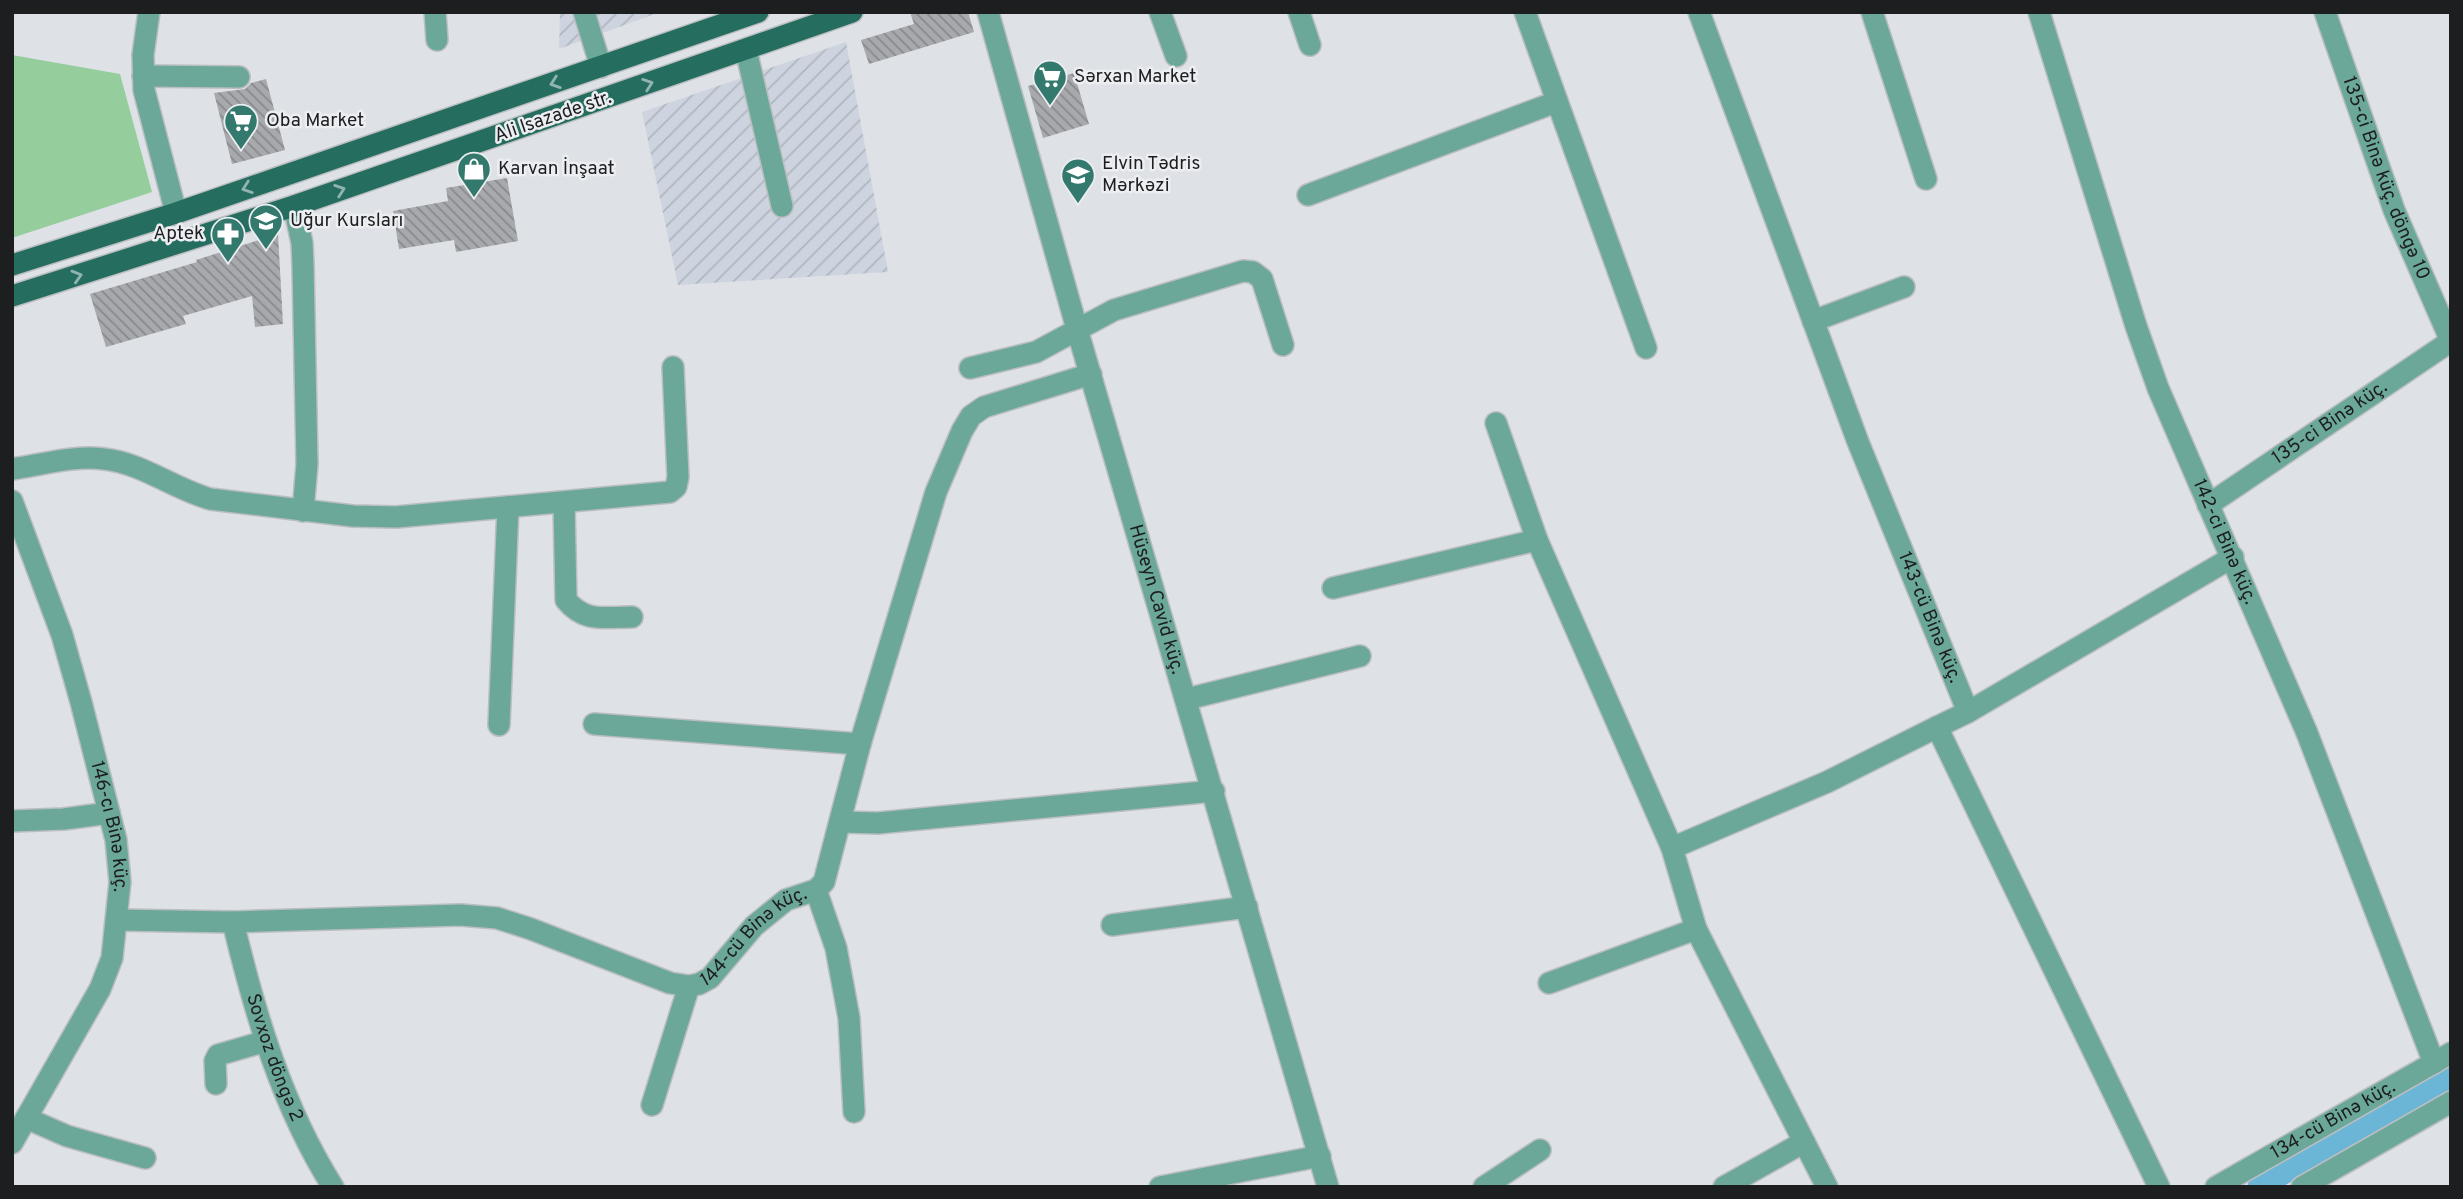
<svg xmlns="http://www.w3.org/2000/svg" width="2463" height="1199" viewBox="0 0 2463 1199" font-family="Overpass,sans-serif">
<defs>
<pattern id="industrial-furrows" width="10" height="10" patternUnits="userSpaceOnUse" patternTransform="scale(1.75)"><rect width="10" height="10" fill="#ced4df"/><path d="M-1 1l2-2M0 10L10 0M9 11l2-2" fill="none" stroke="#b0b6bf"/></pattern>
<pattern id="building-back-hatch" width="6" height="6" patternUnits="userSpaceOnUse" patternTransform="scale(1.75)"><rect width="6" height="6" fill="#a7a9ad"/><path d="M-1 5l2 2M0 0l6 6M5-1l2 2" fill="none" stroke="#87898c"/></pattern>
</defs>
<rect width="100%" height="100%" fill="#dee1e5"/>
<!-- industrial -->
<g fill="url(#industrial-furrows)">
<polygon points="560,12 660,12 559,49"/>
<polygon points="846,42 888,272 678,285 642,112"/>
</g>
<!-- park -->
<polygon fill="#96cd9d" points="12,55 120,74 152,192 12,238"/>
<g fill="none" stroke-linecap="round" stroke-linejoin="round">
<!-- canal -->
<polyline stroke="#6bb5d6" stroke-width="23" points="2259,1187 2451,1076"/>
</g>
<!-- building -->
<g fill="url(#building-back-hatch)">
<polygon points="910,12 968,12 974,32 869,64 861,40 914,24"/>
<polygon points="1074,73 1089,124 1043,138 1028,86"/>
<polygon points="266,79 285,150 232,164 214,93 245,89 251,83"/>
<polygon points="507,178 518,241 456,252 454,240 399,249 393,211 448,201 446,188"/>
<polygon points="278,234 283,324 255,327 252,296 183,316 186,324 106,347 90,294 197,262 196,260"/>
</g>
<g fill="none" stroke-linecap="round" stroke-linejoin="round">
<!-- minor casing -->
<g stroke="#bbbec1" stroke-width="24">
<g id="minor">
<polyline points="149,12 143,55 144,90 176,213"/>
<polyline points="435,12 437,40"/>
<polyline points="584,12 601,67"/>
<path id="s1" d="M 988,12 L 1077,329 L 1328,1187"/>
<polyline points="1160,12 1176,56"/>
<polyline points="1299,12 1310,45"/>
<polyline points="1525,12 1646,348"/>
<path id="s2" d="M 1699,12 L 1858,442 L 1968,712 L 1937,727 L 2159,1187"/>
<polyline points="1872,12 1926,179"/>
<path id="s3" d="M 2039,12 L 2136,326 L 2158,388 L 2307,733 L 2434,1063"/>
<path id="s4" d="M 2325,12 L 2394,210 L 2451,341"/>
<polyline points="746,50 782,206"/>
<polyline points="143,76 239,77"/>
<polyline points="1308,195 1556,102"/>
<polyline points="294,206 302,243 303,265 307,464 303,511"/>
<polyline points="1813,321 1904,287"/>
<polyline points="970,368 1036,352 1114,310 1243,271 1253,272 1262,279 1283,345"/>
<polyline points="1496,423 1537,540 1672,848 1696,929 1827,1187"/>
<path d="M 12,469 C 41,465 74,455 104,459 C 142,463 174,489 210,499 L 353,516 L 396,517 L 670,492 L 676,487 L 678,477 L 673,367"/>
<path id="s5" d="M 12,501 L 62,635 L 81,702 L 116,840 L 120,882 L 112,958 L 100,989 L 12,1143"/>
<path d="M 564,503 L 566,600 C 585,623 604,617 632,617"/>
<path id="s6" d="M 2208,505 L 2451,341"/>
<polyline points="1333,588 1537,540"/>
<polyline points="1187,699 1360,656"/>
<polyline points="1968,712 2233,557"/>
<polyline points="594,724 860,744"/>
<polyline points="499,725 508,507"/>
<polyline points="12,821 64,819 109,813"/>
<polyline points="841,822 878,823 1214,791"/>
<polyline points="1672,848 1827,782 1937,727"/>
<polyline points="816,890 836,948 849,1018 854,1112"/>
<path id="s7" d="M 117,920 L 233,922 L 460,915 L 497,918 L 531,929 L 670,983 L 689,986 L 699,984 L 710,978 L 754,926 L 786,900 L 816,890 L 824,882 L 860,744 L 936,492 L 962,431 L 971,416 L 984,407 L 1091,374"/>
<path id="s8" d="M 233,922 C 255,1014 282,1106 333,1187"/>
<polyline points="1112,925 1247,907"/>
<polyline points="1549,983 1696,929"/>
<polyline points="216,1084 215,1061 218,1055 266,1041"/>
<polyline points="652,1105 689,986"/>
<polyline points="26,1118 67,1136 145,1158"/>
<polyline points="1160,1187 1320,1156"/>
<polyline points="1484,1187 1540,1150"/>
<polyline points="1724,1187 1804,1142"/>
<path id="s9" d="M 2216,1187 L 2451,1053"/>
<polyline points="2302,1187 2451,1102"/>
</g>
</g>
<!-- major casing -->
<g stroke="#bbbec1" stroke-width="24">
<g id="major">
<polyline points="12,265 176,213 758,12"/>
<polyline points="12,296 294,206 852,12"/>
</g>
</g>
<!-- minor -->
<use href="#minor" stroke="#6ba89a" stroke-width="21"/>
<!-- major -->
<use href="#major" stroke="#246d5f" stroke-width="21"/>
</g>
<!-- one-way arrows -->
<defs><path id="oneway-chevron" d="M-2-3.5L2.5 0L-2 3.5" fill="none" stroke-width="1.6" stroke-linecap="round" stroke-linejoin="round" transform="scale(1.75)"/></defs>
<g stroke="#92b4b0">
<use href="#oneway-chevron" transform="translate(555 83) rotate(161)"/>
<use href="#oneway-chevron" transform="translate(648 84) rotate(-19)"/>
<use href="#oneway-chevron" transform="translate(247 188) rotate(161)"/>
<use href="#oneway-chevron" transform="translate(340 190) rotate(-19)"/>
<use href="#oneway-chevron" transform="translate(77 276) rotate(-17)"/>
</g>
<!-- icons -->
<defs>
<g id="supermarket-pin" transform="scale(1.75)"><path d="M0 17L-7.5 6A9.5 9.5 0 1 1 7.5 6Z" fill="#34796d" stroke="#eceef2"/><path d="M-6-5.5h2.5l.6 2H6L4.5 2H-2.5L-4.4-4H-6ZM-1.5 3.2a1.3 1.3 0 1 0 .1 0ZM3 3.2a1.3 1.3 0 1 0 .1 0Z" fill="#fff"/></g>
<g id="shop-pin" transform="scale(1.75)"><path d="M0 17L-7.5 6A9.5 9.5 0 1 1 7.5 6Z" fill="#34796d" stroke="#eceef2"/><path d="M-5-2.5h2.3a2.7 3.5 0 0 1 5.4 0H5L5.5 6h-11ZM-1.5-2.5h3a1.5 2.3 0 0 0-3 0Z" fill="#fff"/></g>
<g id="university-pin" transform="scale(1.75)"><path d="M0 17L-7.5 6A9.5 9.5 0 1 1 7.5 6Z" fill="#34796d" stroke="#eceef2"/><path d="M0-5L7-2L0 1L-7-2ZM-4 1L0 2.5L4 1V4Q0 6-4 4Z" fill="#fff"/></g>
<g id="pharmacy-pin" transform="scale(1.75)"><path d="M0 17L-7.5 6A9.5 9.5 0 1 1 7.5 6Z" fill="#34796d" stroke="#eceef2"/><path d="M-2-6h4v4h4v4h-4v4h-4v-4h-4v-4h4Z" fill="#fff"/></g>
</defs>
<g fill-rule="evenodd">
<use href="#supermarket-pin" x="1050" y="77"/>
<use href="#supermarket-pin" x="241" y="121"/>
<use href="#shop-pin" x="474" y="169"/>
<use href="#university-pin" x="1078" y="175"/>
<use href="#university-pin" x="266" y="221"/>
<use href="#pharmacy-pin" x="228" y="234"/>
</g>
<g text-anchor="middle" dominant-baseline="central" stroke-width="5" stroke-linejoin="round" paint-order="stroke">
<!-- poi labels -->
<g font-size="19" fill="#1d1e1f" stroke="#eceef2" text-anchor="start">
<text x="1074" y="77">Sərxan Market</text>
<text x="266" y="121">Oba Market</text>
<text x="1102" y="164">Elvin Tədris<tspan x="1102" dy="22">Mərkəzi</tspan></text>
<text x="498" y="169">Karvan İnşaat</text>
<text x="290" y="221">Uğur Kursları</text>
<text x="204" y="234" text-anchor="end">Aptek</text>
</g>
<!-- street labels -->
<g font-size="19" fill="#1d1e1f" stroke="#eceef2">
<text transform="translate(553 117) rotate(-19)">Ali Isazade str.</text>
<text stroke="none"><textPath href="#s4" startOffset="177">135-ci Binə küç. döngə 10</textPath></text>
<text stroke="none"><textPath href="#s6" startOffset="147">135-ci Binə küç.</textPath></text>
<text stroke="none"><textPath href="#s3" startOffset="562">142-ci Binə küç.</textPath></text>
<text stroke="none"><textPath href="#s1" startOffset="611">Hüseyn Cavid küç.</textPath></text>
<text stroke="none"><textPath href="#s2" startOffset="648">143-cü Binə küç.</textPath></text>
<text stroke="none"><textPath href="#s5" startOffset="341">146-cı Binə küç.</textPath></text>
<text stroke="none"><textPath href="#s7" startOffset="668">144-cü Binə küç.</textPath></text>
<text stroke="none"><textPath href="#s8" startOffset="142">Sovxoz döngə 2</textPath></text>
<text stroke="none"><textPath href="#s9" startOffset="135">134-cü Binə küç.</textPath></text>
</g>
</g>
<!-- border -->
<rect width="2463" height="1199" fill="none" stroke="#1d1e1f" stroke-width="28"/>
</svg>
